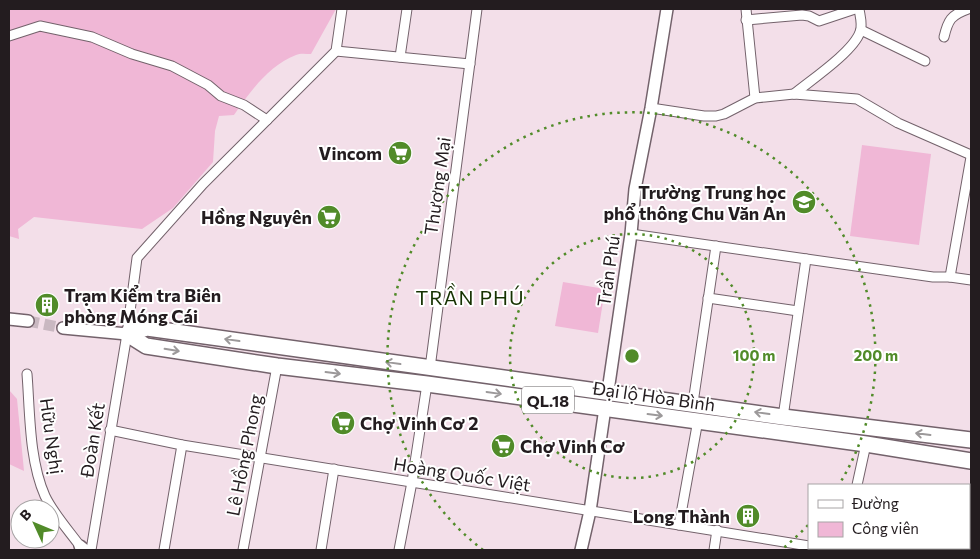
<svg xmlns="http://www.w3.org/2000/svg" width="980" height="559" viewBox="0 0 980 559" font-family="Commissioner,sans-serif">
<rect width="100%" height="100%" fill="#f3dfe9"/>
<!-- green -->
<g fill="#f0b7d6">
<path d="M 9,9 L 336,9 L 311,54 C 306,54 300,53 296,55 C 268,66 250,92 234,115 L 219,116 L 215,131 L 213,162 L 173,208 L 142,229 L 34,217 L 18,229 L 19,239 L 9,236 Z"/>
<polygon points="862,145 931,154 919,245 850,236"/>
<polygon points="563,282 605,289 598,333 555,326"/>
<polygon points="9,390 17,399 24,471 9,464"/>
</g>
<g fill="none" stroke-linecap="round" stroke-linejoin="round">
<!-- secondary-tunnel -->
<polyline stroke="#c9b8c1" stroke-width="11" stroke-dasharray="11 5.5" stroke-linecap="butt" points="28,321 63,328"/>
<!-- street casing -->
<g stroke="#73626b" stroke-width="11">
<g id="street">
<polyline points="746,9 755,98"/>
<polyline points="746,20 802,15 809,16 819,21 855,9"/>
<polyline points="861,30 925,61"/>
<polyline points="9,36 40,26 92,37 132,54 172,66 208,85 221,96 244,105 267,120"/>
<path d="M 944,37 C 948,20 951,15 968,9"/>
<polyline points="336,51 470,64"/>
<polyline points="400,57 407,9"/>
<path d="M 794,94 C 811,80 853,52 860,32 C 863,25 860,16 859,9"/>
<polyline points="651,108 704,116 716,116 724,114 755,98 765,97 794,94 857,99 898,123 971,155"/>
<polyline points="631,234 933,277 950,277 971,280"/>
<polyline points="950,277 971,157"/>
<polyline points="708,298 798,311"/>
<polyline points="430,368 477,9"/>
<path d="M 27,374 C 30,412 29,460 45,496 C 53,513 69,531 80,546"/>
<polyline points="693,403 716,246"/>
<polyline points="783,417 806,259"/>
<polyline points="110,430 182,445 809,546"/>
<polyline points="857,485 866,444"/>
<polyline points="679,525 698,420"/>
<polyline points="822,548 837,550"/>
<polyline points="91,550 127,334 137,258 203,184 336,51 342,9"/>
<polyline points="164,550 182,445"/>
<polyline points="243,550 277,366"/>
<polyline points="321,550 334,469"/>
<polyline points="399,550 412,482 427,384"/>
<polyline points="714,550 717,530"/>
<polyline points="844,550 845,548"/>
</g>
</g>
<!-- secondary casing -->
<g stroke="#73626b" stroke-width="14">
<g id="secondary">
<polyline points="9,319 28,321"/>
<polyline points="63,328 127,334"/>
<polyline points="608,391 631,234 635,189 651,108 667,9"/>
<polyline points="80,546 85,550"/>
<polyline points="581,550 590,511 605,408"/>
</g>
</g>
<!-- highway casing -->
<g stroke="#73626b" stroke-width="18">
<g id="highway">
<polyline points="127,334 146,346 277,366 427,384 866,444 971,461"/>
<polyline points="127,334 147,328 783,417 971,440"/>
</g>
</g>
<!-- street -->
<use href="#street" stroke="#fff" stroke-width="9"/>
<!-- secondary -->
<use href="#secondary" stroke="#fff" stroke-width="11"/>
<!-- highway -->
<use href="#highway" stroke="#fff" stroke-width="15"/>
</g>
<!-- one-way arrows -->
<defs><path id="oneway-shaft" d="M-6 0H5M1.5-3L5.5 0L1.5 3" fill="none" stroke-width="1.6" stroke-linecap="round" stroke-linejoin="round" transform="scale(1.25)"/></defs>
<g stroke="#9c999a">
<use href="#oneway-shaft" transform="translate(232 340) rotate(-172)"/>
<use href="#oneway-shaft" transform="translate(172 350) rotate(9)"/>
<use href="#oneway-shaft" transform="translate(393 363) rotate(-172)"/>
<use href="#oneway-shaft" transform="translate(333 373) rotate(7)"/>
<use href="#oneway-shaft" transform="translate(494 393) rotate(8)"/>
<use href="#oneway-shaft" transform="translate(762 413) rotate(-172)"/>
<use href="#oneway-shaft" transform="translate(655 415) rotate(7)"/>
<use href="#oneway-shaft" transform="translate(923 434) rotate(-173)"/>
</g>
<!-- distance rings -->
<g fill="none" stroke="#518b29" stroke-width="2.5" stroke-dasharray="2.5 5">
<circle cx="632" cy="356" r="122"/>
<path d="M808 525A244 244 0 0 1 781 550M483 550A244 244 0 1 1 840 483"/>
</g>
<!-- icons -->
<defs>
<g id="supermarket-disc" transform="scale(1.25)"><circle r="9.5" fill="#518b29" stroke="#fff"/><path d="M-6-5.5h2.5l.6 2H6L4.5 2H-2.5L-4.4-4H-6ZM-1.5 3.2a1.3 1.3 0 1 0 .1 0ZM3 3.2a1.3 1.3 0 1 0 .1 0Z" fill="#fff"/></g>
<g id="school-disc" transform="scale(1.25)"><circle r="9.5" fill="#518b29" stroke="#fff"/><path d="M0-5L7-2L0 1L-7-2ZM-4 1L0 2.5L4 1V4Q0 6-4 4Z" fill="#fff"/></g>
<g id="building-disc" transform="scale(1.25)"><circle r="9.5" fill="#518b29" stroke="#fff"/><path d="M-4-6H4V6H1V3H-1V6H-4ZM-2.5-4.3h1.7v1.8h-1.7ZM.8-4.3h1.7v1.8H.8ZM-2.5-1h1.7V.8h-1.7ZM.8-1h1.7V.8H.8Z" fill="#fff"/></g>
</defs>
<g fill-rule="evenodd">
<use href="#supermarket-disc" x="400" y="153"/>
<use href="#school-disc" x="804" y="202"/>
<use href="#supermarket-disc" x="329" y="217"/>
<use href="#building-disc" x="47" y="305"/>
<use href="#supermarket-disc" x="343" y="423"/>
<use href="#supermarket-disc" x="503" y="446"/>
<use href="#building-disc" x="748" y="516"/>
</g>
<g text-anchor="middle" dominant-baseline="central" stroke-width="4" stroke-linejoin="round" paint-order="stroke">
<!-- shield labels -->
<rect fill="#fff" stroke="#656062" stroke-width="1" x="522" y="386.5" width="52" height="27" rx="4"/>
<g font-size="16" font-weight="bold" fill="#231c1f">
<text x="548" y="400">QL.18</text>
</g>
<!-- poi labels -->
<g font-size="18" font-weight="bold" fill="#231c1f" stroke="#fff" text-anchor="end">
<text x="382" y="153">Vincom</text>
<text x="786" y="192">Trường Trung học<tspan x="786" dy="21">phổ thông Chu Văn An</tspan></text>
<text x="312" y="217">Hồng Nguyên</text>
<text x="64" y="295" text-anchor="start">Trạm Kiểm tra Biên<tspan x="64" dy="21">phòng Móng Cái</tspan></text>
<text x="360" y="423" text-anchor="start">Chợ Vinh Cơ 2</text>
<text x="520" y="446" text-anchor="start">Chợ Vinh Cơ</text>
<text x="730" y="516">Long Thành</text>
</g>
<!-- street labels -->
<g font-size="18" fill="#231c1f" stroke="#fff">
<text transform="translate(437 186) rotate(-82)">Thương Mại</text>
<text transform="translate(608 271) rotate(-82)">Trần Phú</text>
<text transform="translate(654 396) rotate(8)">Đại lộ Hòa Bình</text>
<text transform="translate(52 436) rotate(82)">Hữu Nghị</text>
<text transform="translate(92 440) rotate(-81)">Đoàn Kết</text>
<text transform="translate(244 455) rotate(-79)">Lê Hồng Phong</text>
<text transform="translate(462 474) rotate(9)">Hoàng Quốc Việt</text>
</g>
<!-- quarter labels -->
<g font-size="20" letter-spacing="1" fill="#163202" stroke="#fff">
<text x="470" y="297">TRẦN PHÚ</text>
</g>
</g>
<circle cx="632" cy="356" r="8" fill="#518b29" stroke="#fff" stroke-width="2.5"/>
<g font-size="15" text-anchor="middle" font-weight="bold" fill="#518b29" stroke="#fff" stroke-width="4" stroke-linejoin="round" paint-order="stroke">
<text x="754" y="361">100 m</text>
<text x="876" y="361">200 m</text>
</g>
<!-- border -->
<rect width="980" height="559" fill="none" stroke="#231c1f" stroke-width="20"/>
<!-- legend -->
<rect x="808" y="484" width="162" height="65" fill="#ffffff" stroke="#a7a4a5"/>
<rect x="818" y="500" width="25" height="8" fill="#ffffff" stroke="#a7a4a5"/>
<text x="852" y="509" font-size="15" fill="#231c1f">Đường</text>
<rect x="818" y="522" width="25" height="15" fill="#f0b7d6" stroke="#a7a4a5"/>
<text x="852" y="534" font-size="15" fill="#231c1f">Công viên</text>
<!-- north arrow -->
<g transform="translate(35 524) rotate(314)"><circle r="24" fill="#ffffff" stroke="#a7a4a5"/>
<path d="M0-4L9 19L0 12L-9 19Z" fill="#518b29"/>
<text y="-8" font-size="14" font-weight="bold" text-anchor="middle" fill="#231c1f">B</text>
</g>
</svg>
